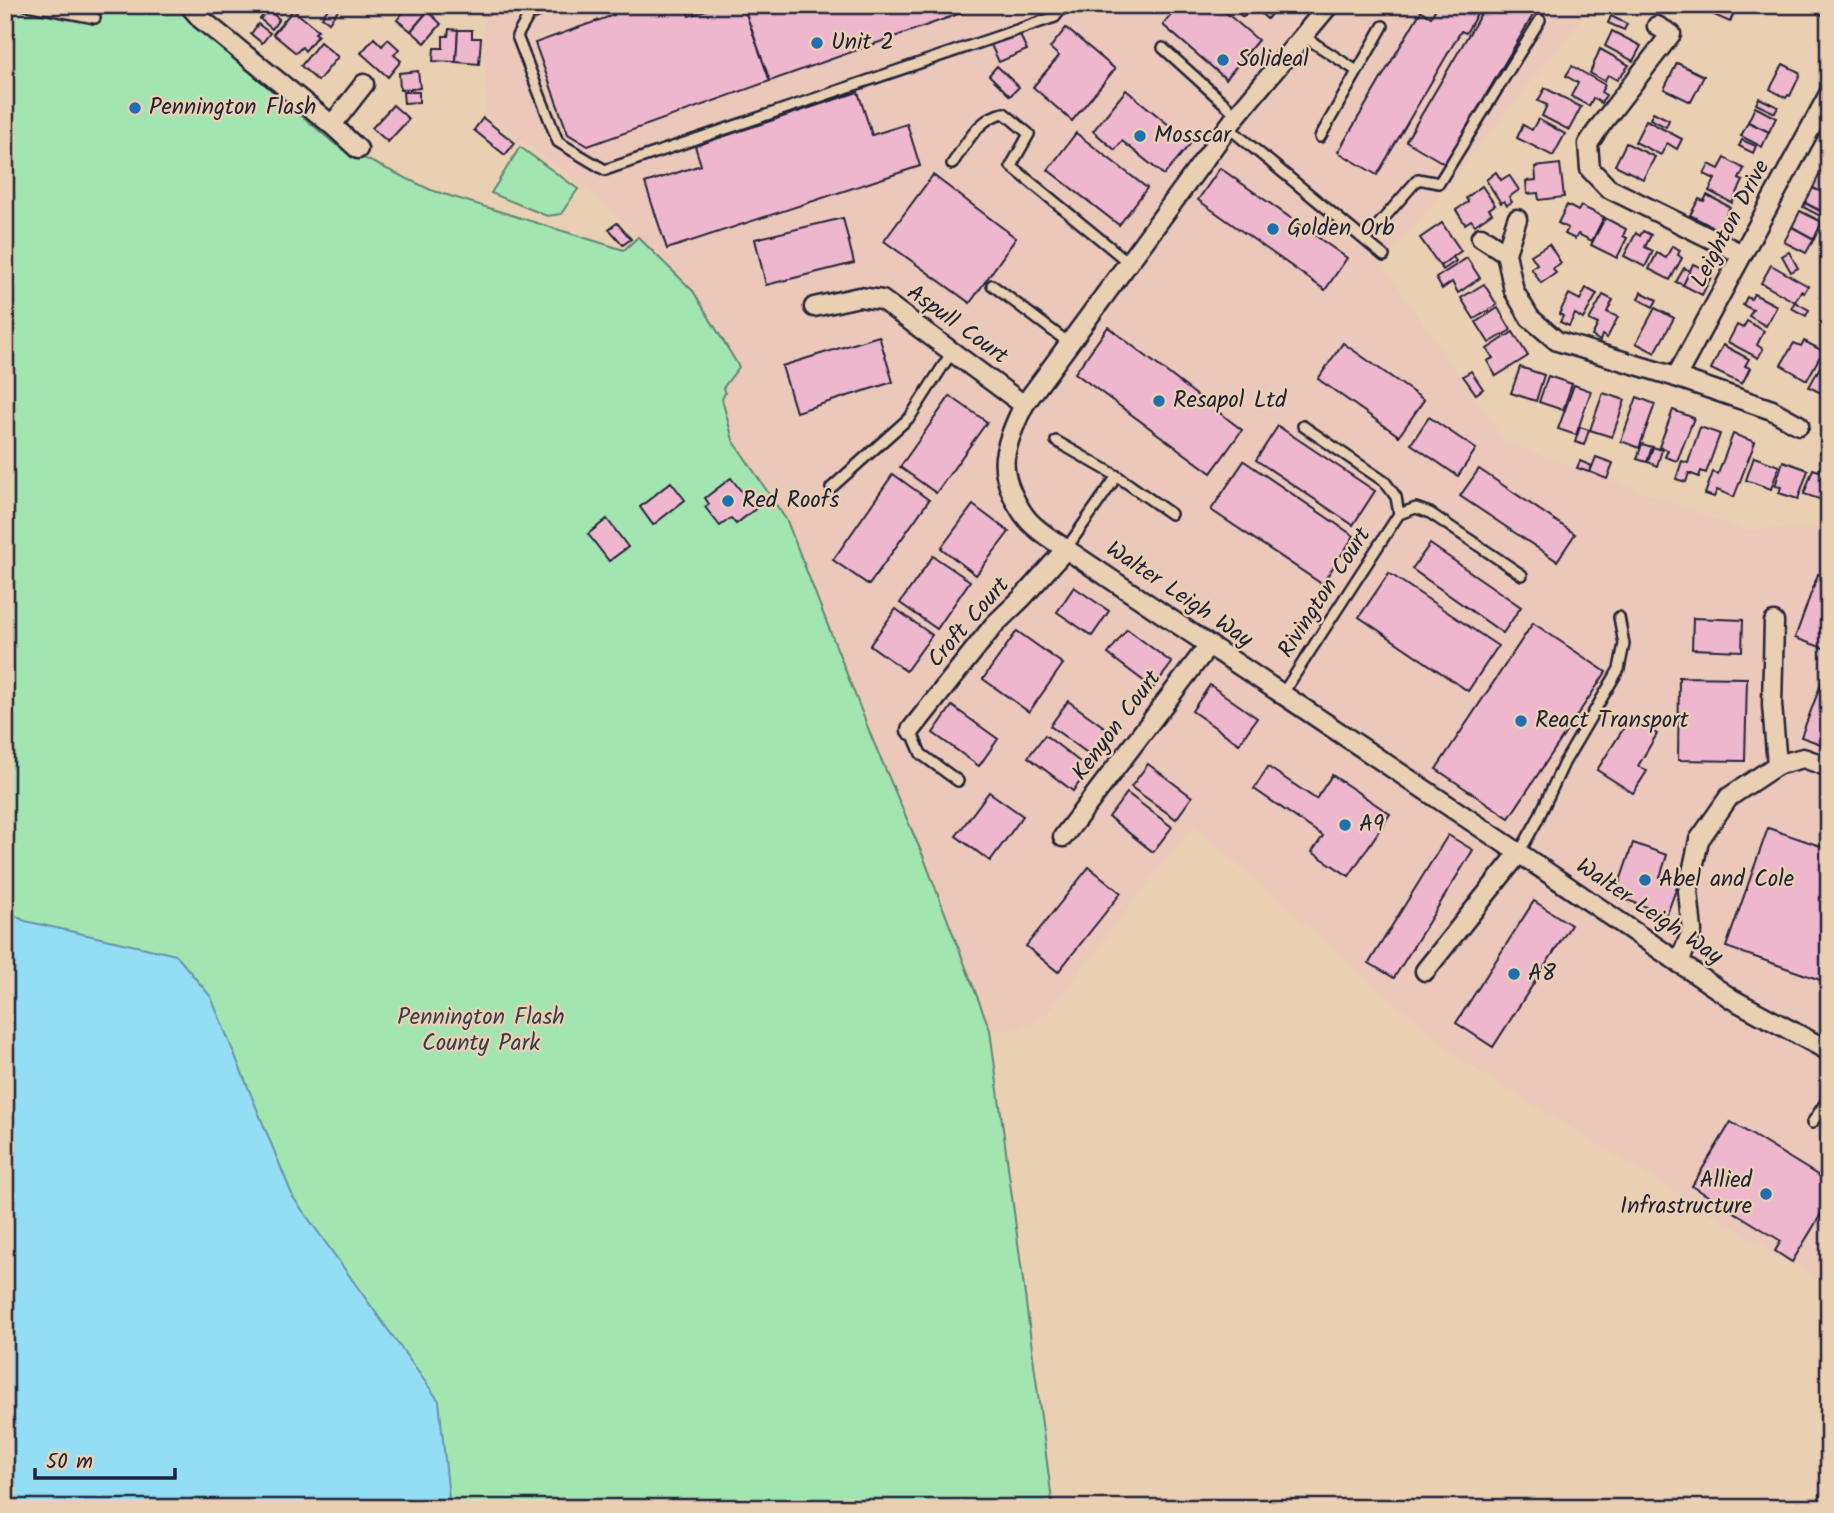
<svg xmlns="http://www.w3.org/2000/svg" width="1834" height="1513" viewBox="0 0 1834 1513" font-family="Kalam,sans-serif">
<rect width="100%" height="100%" fill="#ead0b2"/>
<filter id="ink" filterUnits="userSpaceOnUse"><feTurbulence type="fractalNoise" baseFrequency=".0143" numOctaves="2"/><feDisplacementMap in="SourceGraphic" scale="14" xChannelSelector="R" yChannelSelector="G"/><feConvolveMatrix kernelMatrix="1 2 1 2 8 2 1 2 1" color-interpolation-filters="sRGB"/></filter>
<g filter="url(#ink)">
<!-- built -->
<polygon fill="#ebc8ba" points="486,5 1588,5 1574,29 1383,265 1505,442 1745,530 1829,526 1829,1286 1459,1059 1193,826 1046,1014 1033,1024 1019,1029 990,1030 923,856 874,743 787,521 733,440 722,399 722,388 693,291 599,198 486,114 483,16"/>
<!-- green -->
<g fill="#a3e5b0" stroke="#628476" stroke-width="2">
<polygon points="5,5 179,5 244,67 336,145 431,190 624,250 638,237 693,291 739,367 723,388 725,393 722,399 733,440 787,521 874,743 923,856 990,1030 1053,1508 5,1508"/>
<polygon points="520,147 578,189 561,214 547,216 491,193"/>
</g>
<!-- water -->
<polygon fill="#93def4" stroke="#6693aa" stroke-width="2" points="5,910 25,921 176,955 211,997 293,1197 439,1401 450,1508 5,1508"/>
<!-- building -->
<g fill="#eeb7ce" stroke="#22223b" stroke-width="2">
<polygon points="331,5 341,6 329,22 322,17"/>
<polygon points="409,5 421,5 428,11 411,31 397,20"/>
<polygon points="610,5 685,5 689,16 720,5 743,5 770,81 588,146 568,134 535,43 614,15"/>
<polygon points="743,5 984,5 770,81"/>
<polygon points="1179,5 1217,5 1258,40 1226,79 1163,25"/>
<polygon points="1229,5 1279,5 1267,19 1253,6 1243,17"/>
<polygon points="1432,5 1482,5 1466,33 1461,31 1377,175 1338,152 1421,11 1431,17 1436,8"/>
<polygon points="1486,5 1539,5 1445,164 1406,141"/>
<polygon points="1691,5 1737,5 1730,22"/>
<polygon points="1801,5 1829,5 1829,18"/>
<polygon points="268,10 279,19 272,29 260,19"/>
<polygon points="293,10 318,30 315,33 318,35 305,51 302,47 296,53 273,34"/>
<polygon points="428,11 441,24 425,43 411,31"/>
<polygon points="1611,16 1627,24 1624,30 1608,23"/>
<polygon points="258,24 270,33 262,43 251,34"/>
<polygon points="1066,28 1115,69 1072,121 1033,87 1059,56 1050,48"/>
<polygon points="449,29 458,30 456,62 433,61 434,48 443,48 443,36 448,36"/>
<polygon points="458,30 472,30 472,38 481,38 479,64 456,62"/>
<polygon points="1612,31 1641,46 1633,61 1605,46"/>
<polygon points="1019,33 1027,50 999,62 991,45"/>
<polygon points="374,38 382,46 388,39 399,49 394,55 401,61 388,77 361,53"/>
<polygon points="320,42 338,57 318,81 301,66"/>
<polygon points="1600,49 1629,65 1617,80 1608,75 1604,81 1590,73"/>
<polygon points="1677,63 1704,76 1691,102 1664,89"/>
<polygon points="1783,64 1799,72 1800,75 1790,96 1788,95 1786,98 1770,89"/>
<polygon points="997,66 1019,87 1010,96 989,75"/>
<polygon points="1572,66 1605,85 1601,92 1606,95 1601,103 1593,98 1589,106 1571,96 1578,83 1566,76"/>
<polygon points="418,71 420,88 400,90 399,73"/>
<polygon points="1545,88 1581,107 1569,130 1542,116 1547,105 1538,101"/>
<polygon points="1126,90 1191,143 1164,175 1122,141 1115,150 1093,131"/>
<polygon points="403,92 419,92 419,102 404,103"/>
<polygon points="858,92 872,135 907,124 920,166 667,249 645,183 701,165 695,146"/>
<polygon points="1759,98 1778,107 1775,113 1756,104"/>
<polygon points="393,105 409,119 388,142 372,128"/>
<polygon points="1755,107 1776,118 1769,132 1748,122"/>
<polygon points="1653,112 1669,120 1666,127 1650,119"/>
<polygon points="483,118 515,143 505,155 474,130"/>
<polygon points="1538,119 1565,134 1553,156 1517,138 1523,125 1532,130"/>
<polygon points="1646,120 1682,139 1677,149 1667,143 1661,155 1635,142"/>
<polygon points="1748,122 1769,132 1762,147 1741,136"/>
<polygon points="1076,133 1147,188 1119,225 1048,170"/>
<polygon points="1742,140 1756,146 1753,153 1739,146"/>
<polygon points="1626,143 1655,157 1643,179 1615,165"/>
<polygon points="1725,158 1744,169 1739,179 1743,181 1732,203 1709,191 1715,179 1704,174 1709,164 1719,169"/>
<polygon points="1560,164 1564,197 1539,200 1538,193 1527,194 1526,181 1536,180 1535,167"/>
<polygon points="1220,168 1347,258 1325,290 1198,200"/>
<polygon points="1821,171 1829,176 1829,196 1813,188"/>
<polygon points="1496,172 1501,180 1509,175 1519,190 1509,197 1512,202 1507,205 1504,201 1501,203 1486,180"/>
<polygon points="933,175 1016,238 970,303 884,241"/>
<polygon points="1482,186 1495,205 1489,209 1492,213 1475,225 1471,220 1465,224 1456,210 1468,202 1466,198"/>
<polygon points="1813,188 1829,196 1827,214 1805,203"/>
<polygon points="1707,195 1730,207 1718,230 1690,215 1699,199 1704,201"/>
<polygon points="1805,203 1822,212 1820,216 1803,207"/>
<polygon points="1567,205 1578,211 1581,206 1604,217 1592,241 1578,234 1575,239 1565,234 1568,228 1558,223"/>
<polygon points="1800,211 1822,222 1814,239 1792,227"/>
<polygon points="843,218 854,263 766,285 755,239"/>
<polygon points="1605,218 1626,229 1623,236 1627,238 1617,258 1591,245"/>
<polygon points="617,223 631,239 623,245 609,229"/>
<polygon points="1442,223 1461,251 1440,266 1420,238"/>
<polygon points="1792,227 1814,239 1806,253 1784,242"/>
<polygon points="1643,231 1651,235 1645,247 1653,251 1645,267 1624,256 1636,233 1640,236"/>
<polygon points="1549,244 1561,263 1553,268 1556,273 1541,283 1531,268 1537,264 1531,255"/>
<polygon points="1672,246 1680,250 1678,255 1682,258 1670,280 1649,269 1657,253 1666,258"/>
<polygon points="1789,252 1798,268 1791,272 1782,256"/>
<polygon points="1453,257 1456,261 1443,270 1440,266"/>
<polygon points="1467,258 1480,278 1458,293 1452,282 1442,289 1436,278"/>
<polygon points="1693,264 1713,273 1702,295 1683,285"/>
<polygon points="1771,265 1808,286 1804,293 1801,291 1795,302 1761,283"/>
<polygon points="1684,268 1690,271 1683,285 1676,282"/>
<polygon points="1484,284 1497,305 1474,319 1461,298"/>
<polygon points="1586,288 1597,294 1583,319 1575,314 1569,326 1560,322 1563,316 1559,314 1569,294 1580,300"/>
<polygon points="1641,292 1657,300 1653,307 1638,299"/>
<polygon points="1754,294 1777,306 1766,326 1749,316 1753,310 1743,305 1747,297 1751,299"/>
<polygon points="1603,295 1613,300 1607,312 1618,317 1607,338 1602,335 1600,341 1592,336 1598,324 1589,320"/>
<polygon points="1795,302 1809,310 1806,316 1791,308"/>
<polygon points="1498,308 1511,330 1489,343 1476,322"/>
<polygon points="1655,308 1674,318 1655,353 1636,343"/>
<polygon points="1747,321 1764,331 1757,345 1763,349 1758,358 1728,342 1737,325 1743,328"/>
<polygon points="1108,327 1242,430 1211,473 1075,373"/>
<polygon points="1513,332 1528,356 1496,376 1487,361 1493,358 1487,349"/>
<polygon points="879,336 893,382 796,412 782,366"/>
<polygon points="1804,341 1823,351 1807,380 1781,365 1794,343 1801,346"/>
<polygon points="1343,343 1424,400 1399,436 1318,379"/>
<polygon points="1723,345 1749,359 1745,366 1750,368 1742,384 1711,369"/>
<polygon points="1821,365 1829,369 1829,397 1809,387"/>
<polygon points="1520,367 1544,375 1536,401 1511,393"/>
<polygon points="1471,371 1483,389 1476,394 1463,376"/>
<polygon points="1548,376 1572,384 1563,410 1539,402"/>
<polygon points="1574,385 1591,391 1576,435 1558,429"/>
<polygon points="1603,393 1625,400 1612,437 1590,430"/>
<polygon points="950,396 987,422 936,493 900,467"/>
<polygon points="1637,397 1655,404 1639,448 1621,441"/>
<polygon points="1673,410 1694,418 1677,461 1665,457 1668,450 1659,447"/>
<polygon points="1429,417 1476,449 1458,476 1411,444"/>
<polygon points="1278,426 1375,491 1353,525 1256,460"/>
<polygon points="1580,427 1589,430 1584,445 1575,442"/>
<polygon points="1700,427 1720,434 1706,473 1701,471 1699,477 1689,473 1686,482 1676,479 1682,461 1688,463"/>
<polygon points="1733,434 1755,442 1734,497 1717,490 1714,497 1705,494 1713,472 1718,474"/>
<polygon points="1642,444 1652,447 1647,462 1637,459"/>
<polygon points="1653,447 1662,450 1657,466 1648,462"/>
<polygon points="1596,457 1613,463 1607,479 1590,472"/>
<polygon points="1754,457 1779,466 1771,489 1746,480"/>
<polygon points="1244,461 1354,536 1322,584 1211,510"/>
<polygon points="1580,461 1592,466 1589,472 1577,468"/>
<polygon points="1783,461 1808,470 1798,499 1779,493 1781,487 1775,486"/>
<polygon points="1820,468 1829,471 1828,502 1804,494 1813,469 1819,471"/>
<polygon points="1479,469 1575,534 1557,561 1460,496"/>
<polygon points="893,474 929,500 869,585 833,560"/>
<polygon points="731,478 755,509 736,524 731,518 720,526 705,507 709,504 705,498"/>
<polygon points="671,482 685,500 653,525 640,507"/>
<polygon points="973,505 1009,532 976,575 941,548"/>
<polygon points="607,519 628,547 609,561 588,534"/>
<polygon points="1430,544 1521,607 1503,633 1412,569"/>
<polygon points="933,556 970,581 937,629 900,603"/>
<polygon points="1389,573 1498,646 1468,691 1359,617"/>
<polygon points="1818,574 1829,578 1829,650 1795,638"/>
<polygon points="1074,587 1109,611 1092,636 1057,612"/>
<polygon points="896,609 932,635 906,671 870,645"/>
<polygon points="1693,618 1743,620 1742,651 1692,649"/>
<polygon points="1533,623 1606,672 1509,818 1436,769"/>
<polygon points="1127,629 1172,663 1153,688 1108,654"/>
<polygon points="1017,631 1063,664 1029,712 983,679"/>
<polygon points="1824,676 1829,678 1829,747 1801,737"/>
<polygon points="1679,677 1747,678 1745,761 1678,760"/>
<polygon points="1210,685 1257,718 1239,744 1192,711"/>
<polygon points="1068,701 1114,734 1096,759 1050,726"/>
<polygon points="952,706 998,739 979,766 933,733"/>
<polygon points="1631,717 1657,734 1638,766 1647,771 1633,793 1597,770"/>
<polygon points="1045,735 1089,769 1073,791 1028,757"/>
<polygon points="1148,764 1192,797 1176,819 1131,787"/>
<polygon points="1268,767 1316,799 1332,775 1390,814 1349,876 1312,852 1323,836 1254,789"/>
<polygon points="989,792 1023,816 990,861 956,836"/>
<polygon points="1127,793 1172,827 1153,852 1109,817"/>
<polygon points="1768,828 1829,849 1829,983 1726,947"/>
<polygon points="1448,835 1473,850 1394,978 1369,963"/>
<polygon points="1633,843 1667,855 1660,877 1678,884 1667,914 1615,896"/>
<polygon points="1089,867 1121,893 1058,972 1026,946"/>
<polygon points="1534,901 1571,925 1493,1047 1456,1023"/>
<polygon points="1731,1122 1829,1182 1829,1201 1792,1262 1775,1251 1781,1241 1692,1186"/>
</g>
<g fill="none" stroke-linecap="round" stroke-linejoin="round">
<!-- lane casing -->
<g stroke="#22223b" stroke-width="14">
<g id="lane">
<polyline points="27,5 95,18"/>
<polyline points="556,5 529,15 517,36 558,142 605,170 1055,17 1064,5"/>
<polyline points="5,23 9,5"/>
<polyline points="1303,36 1357,71"/>
<polyline points="1163,48 1237,115"/>
<polyline points="1228,127 1384,256"/>
<polyline points="1320,137 1383,26"/>
<path d="M 952,164 C 966,144 979,117 1004,113 L 1029,134 L 1011,166 L 1128,262"/>
<polyline points="1365,240 1418,179 1439,183 1540,20"/>
<polyline points="992,285 1069,343"/>
<polyline points="1056,441 1117,476"/>
<polyline points="831,488 910,417 952,352"/>
<polyline points="1399,514 1416,508 1430,513 1522,575"/>
<polyline points="1066,549 1117,476 1171,514"/>
<polyline points="1283,693 1399,514 1396,497 1385,482 1303,426"/>
<polyline points="911,730 921,754 958,781"/>
<polyline points="1519,853 1537,821 1564,763 1619,669 1624,644 1619,617"/>
<polyline points="1812,1123 1829,1097"/>
</g>
</g>
<!-- street casing -->
<g stroke="#22223b" stroke-width="23">
<g id="street">
<polyline points="189,5 201,19 332,125 358,149"/>
<path d="M 1329,5 L 1237,115 L 1024,405 C 1016,421 1008,438 1005,457 C 1002,479 1018,512 1034,526 C 1044,535 1055,542 1066,549 L 1519,853 L 1732,999 L 1829,1051"/>
<polyline points="1657,26 1671,34 1600,126 1588,144 1590,169 1608,188 1742,254"/>
<polyline points="332,125 364,84"/>
<polyline points="1517,219 1506,253 1514,291 1530,318 1557,341 1676,377 1772,410 1799,425"/>
<polyline points="1481,237 1506,253"/>
<polyline points="814,307 859,297 882,300 1024,405"/>
<polyline points="1676,377 1829,94"/>
<polyline points="1774,622 1772,705 1777,765"/>
<polyline points="911,730 994,625 1022,598 1066,549"/>
<polyline points="1063,837 1209,645"/>
<polyline points="1679,963 1692,931 1688,891 1699,840 1729,797 1777,765 1803,758 1829,767"/>
<polyline points="1425,971 1519,853"/>
</g>
</g>
<!-- lane -->
<use href="#lane" stroke="#ead0b2" stroke-width="9"/>
<!-- street -->
<use href="#street" stroke="#ead0b2" stroke-width="18"/>
</g>
</g>
<!-- markers -->
<g fill="#1f6fb2" stroke="#ead0b2" stroke-width="2.5">
<circle cx="817" cy="43" r="7"/>
<circle cx="1223" cy="60" r="7"/>
<circle cx="135" cy="108" r="7"/>
<circle cx="1140" cy="136" r="7"/>
<circle cx="1273" cy="229" r="7"/>
<circle cx="1159" cy="401" r="7"/>
<circle cx="728" cy="501" r="7"/>
<circle cx="1521" cy="721" r="7"/>
<circle cx="1345" cy="825" r="7"/>
<circle cx="1645" cy="880" r="7"/>
<circle cx="1514" cy="974" r="7"/>
<circle cx="1766" cy="1194" r="7"/>
</g>
<g text-anchor="middle" dominant-baseline="central" stroke-width="5" stroke-linejoin="round" paint-order="stroke">
<!-- poi labels -->
<g font-size="23" fill="#22223b" stroke="#ead0b2" text-anchor="start">
<text x="831" y="43">Unit 2</text>
<text x="1237" y="60">Solideal</text>
<text x="149" y="108">Pennington Flash</text>
<text x="1154" y="136">Mosscar</text>
<text x="1287" y="229">Golden Orb</text>
<text x="1173" y="401">Resapol Ltd</text>
<text x="742" y="501">Red Roofs</text>
<text x="1535" y="721">React Transport</text>
<text x="1359" y="825">A9</text>
<text x="1659" y="880">Abel and Cole</text>
<text x="1528" y="974">A8</text>
<text x="1752" y="1181" text-anchor="end">Allied<tspan x="1752" dy="26">Infrastructure</tspan></text>
</g>
<!-- street labels -->
<g font-size="23" fill="#22223b" stroke="#ead0b2">
<text transform="translate(1731 224) rotate(-62)">Leighton Drive</text>
<text transform="translate(957 325) rotate(36)">Aspull Court</text>
<text transform="translate(1325 593) rotate(-57)">Rivington Court</text>
<text transform="translate(1179 595) rotate(34)">Walter Leigh Way</text>
<text transform="translate(969 623) rotate(-49)">Croft Court</text>
<text transform="translate(1117 726) rotate(-53)">Kenyon Court</text>
<text transform="translate(1649 912) rotate(34)">Walter Leigh Way</text>
</g>
<!-- park labels -->
<g font-size="23" fill="#353f4d" stroke="#ead0b2">
<text x="481" y="1018">Pennington Flash<tspan x="481" dy="26">County Park</tspan></text>
</g>
</g>
<!-- margin -->
<rect width="1834" height="1513" fill="none" stroke="#ead0b2" stroke-width="28"/>
<rect x="14" y="14" width="1806" height="1485" fill="none" stroke="#22223b" stroke-width="2.5" filter="url(#ink)"/>
<!-- scale -->
<path d="M35 1468v10h140v-10" fill="none" stroke="#22223b" stroke-width="3.5"/>
<text x="46" y="1468" font-size="21" fill="#22223b" stroke="#ead0b2" stroke-width="5" paint-order="stroke">50 m</text>
</svg>
